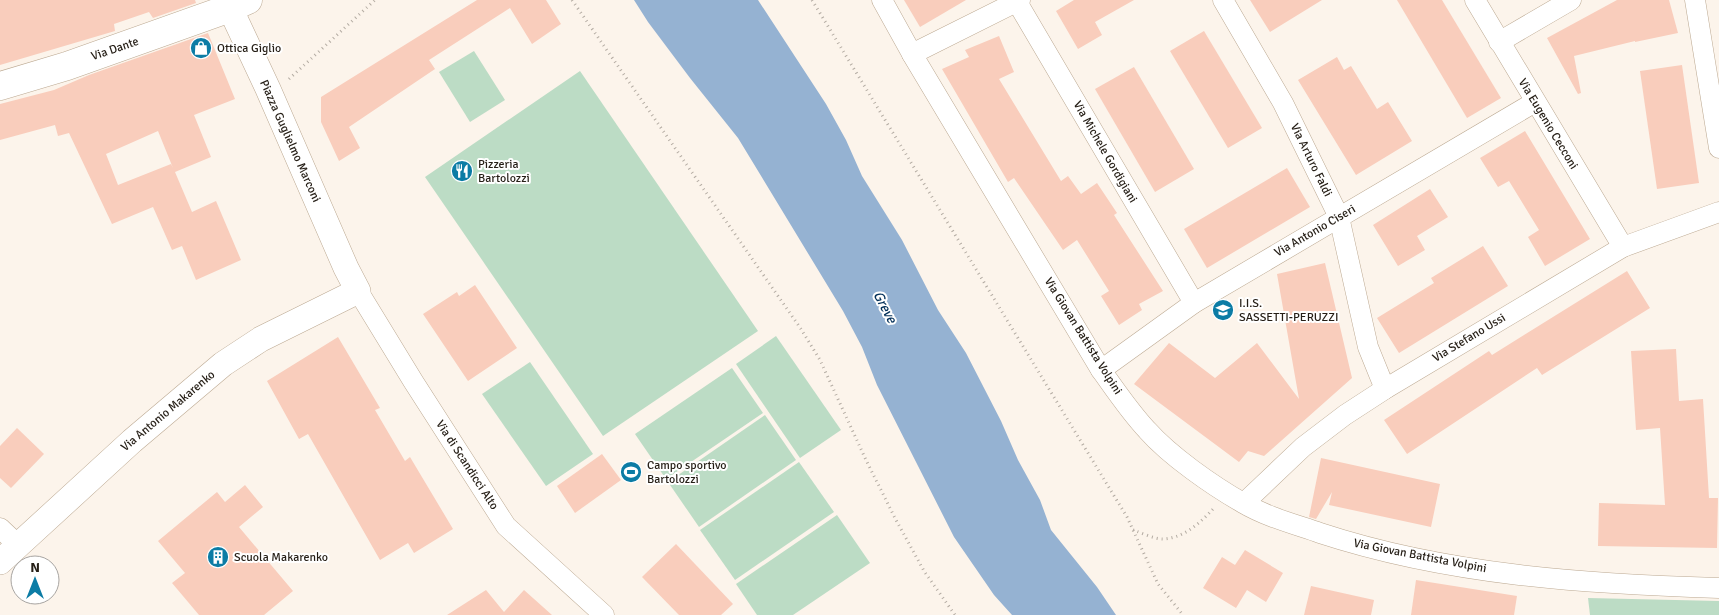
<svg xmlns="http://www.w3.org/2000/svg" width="1719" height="615" viewBox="0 0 1719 615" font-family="Signika,sans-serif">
<rect width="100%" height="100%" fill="#fcf4eb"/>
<!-- green -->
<g fill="#bcdcc5">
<polygon points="474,51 505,100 470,122 439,72"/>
<polygon points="580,71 758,331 603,436 425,177"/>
<polygon points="776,336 841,430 800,458 736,364"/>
<polygon points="530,362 593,454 546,486 482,394"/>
<polygon points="732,368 763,413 666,479 635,434"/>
<polygon points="765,415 796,460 699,527 668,482"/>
<polygon points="799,462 834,512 735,580 700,530"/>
<polygon points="837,515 870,563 793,615 757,615 736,584"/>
<polygon points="1588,598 1719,601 1719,615 1590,615"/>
</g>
<!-- water -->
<polygon fill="#95b2d2" points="634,0 758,0 826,104 846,140 862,176 902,240 938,310 966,353 1001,421 1018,460 1040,500 1051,530 1097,587 1116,615 1012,615 994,595 954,537 877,385 862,347 843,311 738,138 690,78 648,22"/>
<!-- building -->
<g fill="#f9cdbc" fill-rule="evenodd">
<polygon points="0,0 195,0 196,3 153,18 149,12 114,24 115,31 0,65"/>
<polygon points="477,0 546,0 561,24 532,44 510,8 429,60 435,69 349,127 360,148 339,161 321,122 321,97"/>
<polygon points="904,0 966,0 920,27"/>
<polygon points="1074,0 1134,0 1095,22 1102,35 1078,49 1056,11"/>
<polygon points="1250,0 1322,0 1270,32"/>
<polygon points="1397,0 1442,0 1501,98 1467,118"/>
<polygon points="1617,0 1669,0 1678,33 1635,42 1635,41 1574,56 1581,93 1578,94 1547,38"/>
<polygon points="1204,31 1262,128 1228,148 1170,51"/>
<path d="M 208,33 L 235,99 L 194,115 L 211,157 L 175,172 L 192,212 L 216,201 L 241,260 L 196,280 L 182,246 L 172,250 L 153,207 L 112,224 L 69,133 L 58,136 L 55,125 L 0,140 L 0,104 L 54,90 L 89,75 ZM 158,131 L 173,168 L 171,164 L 118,185 L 106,154 Z"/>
<polygon points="999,36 1014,72 999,79 1061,181 1068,176 1081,194 1097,183 1117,213 1114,215 1163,291 1139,304 1142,310 1119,325 1101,296 1109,291 1077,240 1063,250 1014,178 1008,182 942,69 969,57 965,50"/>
<polygon points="1337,57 1344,70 1351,66 1377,109 1388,102 1412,141 1356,175 1298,80"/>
<polygon points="1682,65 1699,183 1657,189 1640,71"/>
<polygon points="1134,67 1194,169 1155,192 1095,89"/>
<polygon points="1525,131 1590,239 1545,266 1528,237 1539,230 1509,181 1498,187 1480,158"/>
<polygon points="1287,168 1310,207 1207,268 1184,229"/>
<polygon points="1430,189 1448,217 1417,236 1425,250 1398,266 1373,225"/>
<polygon points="1483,246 1508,286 1399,353 1377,318 1434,283 1431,278"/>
<polygon points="1325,263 1352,378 1264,456 1248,451 1239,462 1134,384 1169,343 1215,378 1257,343 1299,399 1277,274"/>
<polygon points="1627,271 1650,308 1542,375 1537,368 1407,454 1384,420 1489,351 1492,355"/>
<polygon points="475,285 517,348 468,381 423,314 457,292 459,296"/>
<polygon points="338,337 380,408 375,410 405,461 410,457 453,529 414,553 408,543 380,560 308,434 299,439 267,381"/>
<polygon points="1676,349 1679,401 1703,399 1709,498 1718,498 1717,548 1598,546 1599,503 1665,505 1660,428 1636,430 1631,351"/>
<polygon points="17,428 44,454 11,488 0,478 0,446"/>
<polygon points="602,454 621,480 575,513 557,486"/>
<polygon points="1321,458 1440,484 1431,527 1329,505 1332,492 1316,519 1309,517"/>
<polygon points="245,485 263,507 239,527 293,591 264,615 199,615 172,583 185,573 158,541 217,492 225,502"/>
<polygon points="676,544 733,604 721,615 679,615 642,577"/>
<polygon points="1245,550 1283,573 1266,602 1247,590 1236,608 1203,588 1222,557 1235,565"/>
<polygon points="1416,580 1517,596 1514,615 1411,615"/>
<polygon points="1311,586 1374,600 1371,615 1304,615"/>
<polygon points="486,590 504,612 524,590 552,615 447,615"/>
</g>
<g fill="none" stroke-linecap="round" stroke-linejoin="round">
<!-- minor casing -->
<g stroke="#bca992" stroke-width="21">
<g id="minor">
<path d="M 882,0 L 912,54 L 1101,370 C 1116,391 1130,412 1147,430 C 1170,456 1213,486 1243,503 C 1267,517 1294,524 1320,533 C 1448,575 1586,584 1719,588"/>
<polyline points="1223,0 1283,103 1339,217 1368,347 1385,389"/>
<polyline points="1475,0 1623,247"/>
<polyline points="1695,0 1719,148"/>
<polyline points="1017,2 1194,303"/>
<polyline points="1499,42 1571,0"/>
<polyline points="912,54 1020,0"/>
<polyline points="358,291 413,381 506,526 604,615"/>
<polyline points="1101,370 1194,303 1535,102"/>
<polyline points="1244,503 1303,447 1345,415 1385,389 1623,247 1719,212"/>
<polyline points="0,528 18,545"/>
</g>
</g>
<!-- tertiary casing -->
<g stroke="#bca992" stroke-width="26">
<polyline id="tertiary" points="0,562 132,441 223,364 261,339 358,291 346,268 268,89 230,8"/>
</g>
<!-- secondary casing -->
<g stroke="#bca992" stroke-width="29">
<polyline id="secondary" points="0,86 67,66 230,8 248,0"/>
</g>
<!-- path -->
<g stroke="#b4aca3" stroke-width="3" stroke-dasharray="1 4" stroke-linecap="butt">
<polyline points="572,0 801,329 820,360 866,460 896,520 924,571 955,615"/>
<polyline points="812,0 1127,517 1158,584 1183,615"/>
<polyline points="289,79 375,0"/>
<path d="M 1133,530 C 1142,533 1154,539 1163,539 C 1184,538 1200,523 1213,509"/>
</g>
<!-- minor -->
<use href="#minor" stroke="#fff" stroke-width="20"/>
<!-- tertiary -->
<use href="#tertiary" stroke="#fff" stroke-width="25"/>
<!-- secondary -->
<use href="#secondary" stroke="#fff" stroke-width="28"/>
</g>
<!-- icons -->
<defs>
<g id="shop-disc" transform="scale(1.125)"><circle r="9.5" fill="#0c7ca5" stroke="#fff"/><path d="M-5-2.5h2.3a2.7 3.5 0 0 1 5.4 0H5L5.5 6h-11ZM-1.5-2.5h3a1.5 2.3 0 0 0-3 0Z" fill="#fff"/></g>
<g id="restaurant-disc" transform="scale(1.125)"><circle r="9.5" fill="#0c7ca5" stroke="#fff"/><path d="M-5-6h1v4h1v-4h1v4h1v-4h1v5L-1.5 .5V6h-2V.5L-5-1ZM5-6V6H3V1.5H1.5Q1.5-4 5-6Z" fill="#fff"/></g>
<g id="school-disc" transform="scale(1.125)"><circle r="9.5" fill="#0c7ca5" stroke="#fff"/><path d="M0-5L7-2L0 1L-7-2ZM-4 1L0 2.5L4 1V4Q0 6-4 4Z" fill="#fff"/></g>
<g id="stadium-disc" transform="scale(1.125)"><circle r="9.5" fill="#0c7ca5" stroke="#fff"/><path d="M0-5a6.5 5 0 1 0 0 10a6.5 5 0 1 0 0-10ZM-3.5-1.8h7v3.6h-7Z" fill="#fff"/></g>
<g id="building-disc" transform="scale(1.125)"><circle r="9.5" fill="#0c7ca5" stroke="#fff"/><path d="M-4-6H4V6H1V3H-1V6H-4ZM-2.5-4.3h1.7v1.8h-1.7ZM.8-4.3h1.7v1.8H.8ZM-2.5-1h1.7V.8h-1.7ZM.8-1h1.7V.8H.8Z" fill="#fff"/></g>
</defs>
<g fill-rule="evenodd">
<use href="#shop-disc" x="201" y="48"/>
<use href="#restaurant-disc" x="462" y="171"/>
<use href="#school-disc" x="1223" y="310"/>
<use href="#stadium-disc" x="631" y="472"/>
<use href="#building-disc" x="218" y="557"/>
</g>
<g text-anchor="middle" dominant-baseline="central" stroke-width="4" stroke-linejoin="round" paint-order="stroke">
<!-- poi labels -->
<g font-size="12" fill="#251e16" stroke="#fff" text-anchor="start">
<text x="217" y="48">Ottica Giglio</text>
<text x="478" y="164">Pizzeria<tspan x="478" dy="14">Bartolozzi</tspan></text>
<text x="1239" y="303">I.I.S.<tspan x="1239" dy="14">SASSETTI-PERUZZI</tspan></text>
<text x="647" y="465">Campo sportivo<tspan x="647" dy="14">Bartolozzi</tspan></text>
<text x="234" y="557">Scuola Makarenko</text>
</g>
<!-- street labels -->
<g font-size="12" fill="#251e16" stroke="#fff">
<text transform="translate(115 49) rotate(-19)">Via Dante</text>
<text transform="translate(1548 124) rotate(59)">Via Eugenio Cecconi</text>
<text transform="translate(290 141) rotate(66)">Piazza Guglielmo Marconi</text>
<text transform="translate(1105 152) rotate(60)">Via Michele Gordigiani</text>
<text transform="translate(1311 160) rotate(64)">Via Arturo Faldi</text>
<text transform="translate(1315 231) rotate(-30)">Via Antonio Ciseri</text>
<text transform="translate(1083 336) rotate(58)">Via Giovan Battista Volpini</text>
<text transform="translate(1469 338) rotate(-31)">Via Stefano Ussi</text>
<text transform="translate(168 411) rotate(-40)">Via Antonio Makarenko</text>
<text transform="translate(467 465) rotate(57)">Via di Scandicci Alto</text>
<text transform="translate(1420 556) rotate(11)">Via Giovan Battista Volpini</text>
</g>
<!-- water labels -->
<g font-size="14" font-style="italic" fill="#033059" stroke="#fff">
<text transform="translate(885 307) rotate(62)">Greve</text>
</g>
</g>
<!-- north arrow -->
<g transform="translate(35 580)"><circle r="24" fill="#ffffff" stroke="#a8a5a2"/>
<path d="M0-4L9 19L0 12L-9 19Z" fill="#0c7ca5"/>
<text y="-8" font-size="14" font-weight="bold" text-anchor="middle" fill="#251e16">N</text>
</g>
</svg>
